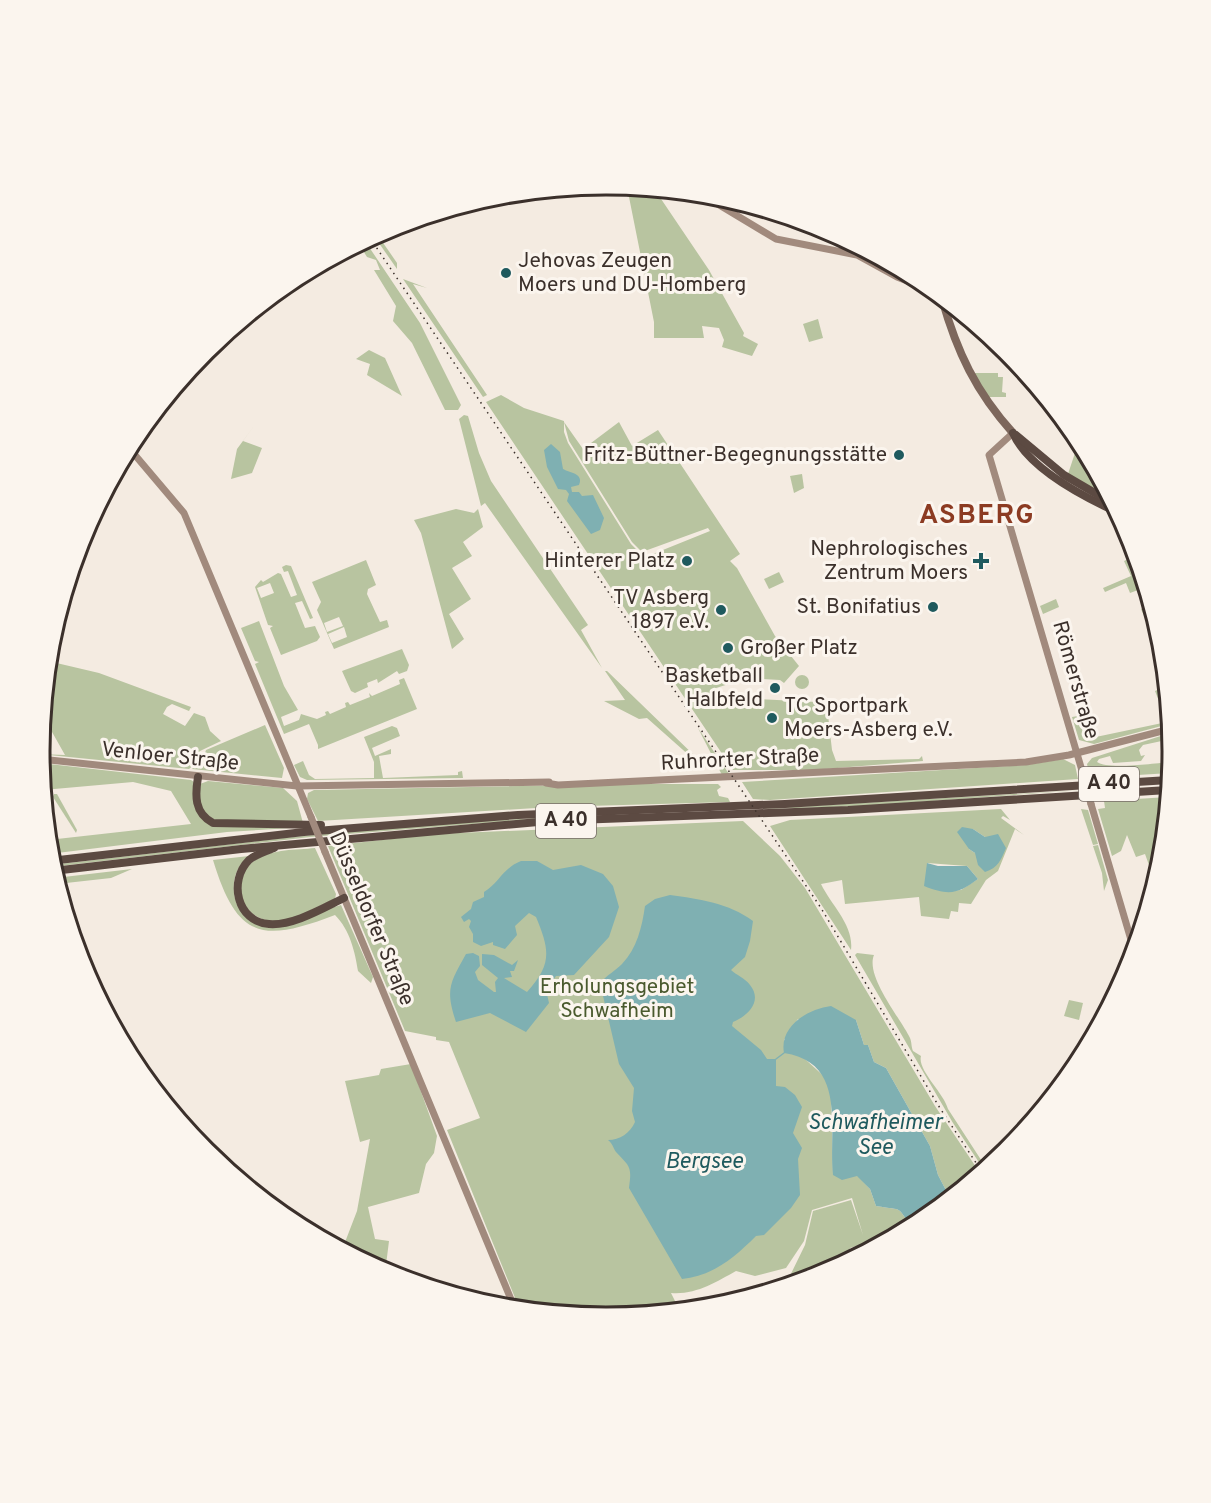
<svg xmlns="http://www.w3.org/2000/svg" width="1211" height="1503" viewBox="0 0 1211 1503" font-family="Overpass,sans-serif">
<rect width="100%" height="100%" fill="#f4ebe1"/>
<!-- green -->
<g fill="#b8c4a0" fill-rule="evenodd">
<polygon points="627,187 655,190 709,270 744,333 743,336 758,344 752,356 722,347 724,340 719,328 702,326 704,338 654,338 654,322"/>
<polygon points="377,234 397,263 397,269 374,236"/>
<polygon points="365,241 420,323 461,405 458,410 445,410 412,343 393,321 396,306 374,270 380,270 376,260 367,257 359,244"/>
<polygon points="403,279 427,288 413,284 487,395 483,397"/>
<polygon points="818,319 823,338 809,342 803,324"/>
<polygon points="369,350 385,358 402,396 367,375 370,364 356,359"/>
<polygon points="974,373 998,373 998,377 1003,377 1002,392 1006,393 1006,397 988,397"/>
<polygon points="501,395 524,408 564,421 564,432 568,443 631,544 640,553 648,556 710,531 708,528 642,552 632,542 569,441 564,422 583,449 619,422 632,446 658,430 740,554 730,561 737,568 775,636 799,666 784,683 780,680 762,679 760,674 713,689 718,697 817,702 819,706 827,706 832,750 836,761 919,759 922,756 923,761 813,770 733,770 486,402"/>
<polygon points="464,415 468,416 479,453 491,481 588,625 581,630 602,668 485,503 481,506 459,419"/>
<polygon points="254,426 243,441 262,448 252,473 231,479 237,449"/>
<polygon points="1079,441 1109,497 1068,474"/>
<polygon points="802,474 804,488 794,493 790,476"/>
<polygon points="456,509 474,513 478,509 483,527 463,542 472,556 452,568 471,599 449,614 464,639 452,649 421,533 414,520"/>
<polygon points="1135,556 1161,641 1162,673 1156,661 1157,639 1154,639 1141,609 1145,607 1138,590 1130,593 1126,583 1105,592 1103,588 1131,576 1124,561"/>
<path d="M 366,560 L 376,585 L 368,589 L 367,594 L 380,622 L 387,620 L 389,627 L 334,649 L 317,610 L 321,602 L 312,582 ZM 339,617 L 343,626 L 327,632 L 324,623 ZM 344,627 L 347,637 L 332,643 L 328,634 Z"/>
<path d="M 286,565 L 291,566 L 313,618 L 310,619 L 302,601 L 295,603 L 305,628 L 315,626 L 320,637 L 317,641 L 281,655 L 270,628 L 273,626 L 268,625 L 255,587 L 261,580 L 263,582 L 278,573 L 281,574 L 291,597 L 297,595 L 288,571 L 284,572 L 282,567 ZM 270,583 L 274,593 L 261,598 L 257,588 Z"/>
<polygon points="779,572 784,582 769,589 764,579"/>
<polygon points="1056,599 1059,607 1043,614 1040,606"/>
<polygon points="259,621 284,686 298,710 281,717 284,726 299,720 301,714 317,719 326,715 325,712 328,711 330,714 346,707 345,703 348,702 350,705 370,697 369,693 372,696 400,684 399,680 404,678 417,709 318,749 318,745 309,724 284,734 255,664 259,662 255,661 241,628"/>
<polygon points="402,649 409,665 407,671 399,674 397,671 378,683 377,679 367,683 368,687 355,693 351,691 342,671"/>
<polygon points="48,661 99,673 191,707 189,711 172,704 167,707 163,714 185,726 194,713 205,717 210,731 221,741 200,751 196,763 189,769 39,754 65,755 43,716"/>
<polygon points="605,671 607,671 702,763 700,765 647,718 639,719 604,701 625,700"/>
<circle cx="802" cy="682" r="7"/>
<polygon points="1166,686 1169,724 1094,744 1079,740 1072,717 1078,716 1084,735 1091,738 1167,722 1155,691"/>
<polygon points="265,725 284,768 282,778 192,769 194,767 204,766 202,761 206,750"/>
<polygon points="392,726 397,728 400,736 372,748 375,756 391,749 391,754 379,756 383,778 458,775 458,772 462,771 463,778 307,780 300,777 294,765 303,761 309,775 315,779 374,778 374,762 364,737"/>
<polygon points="698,728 729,774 722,775"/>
<path d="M 1170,733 L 1171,739 L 1143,745 L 1139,750 L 1141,756 L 1145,755 L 1141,761 L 1113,763 L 1110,756 L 1099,759 L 1097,762 C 1108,770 1156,763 1171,762 L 1170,773 L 1090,778 L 1087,764 L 1092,758 Z"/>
<polygon points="1063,759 1075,765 1078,779 770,800 753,799 742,782 1026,765"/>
<polygon points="40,763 191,780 194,782 193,793 215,826 291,828 227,832 49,854 48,840 191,824 171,791 133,782 43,790"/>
<path d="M 208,781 L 283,788 L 297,801 L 303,823 C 283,823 219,828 206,815 C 197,807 200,795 200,784 Z"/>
<polygon points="623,784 718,784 721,787 717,790 719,796 728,798 730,802 552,807 318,821 307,799 308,793 314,790"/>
<polygon points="1082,790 863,806 759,809"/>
<polygon points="57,794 77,830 76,833 53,797 54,794"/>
<polygon points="1168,797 1161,862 1154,879 1145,854 1136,857 1127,835 1121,851 1112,856 1098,809 1105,808 1104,801"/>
<path d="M 1001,809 L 1010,820 L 1003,816 L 1001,818 L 1024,835 L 1015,829 L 998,871 L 986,880 L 971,904 L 959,903 L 958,912 L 951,911 L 949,919 L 921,916 L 919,897 L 845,904 L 842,880 L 821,884 C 831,905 854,925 851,950 L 770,826 L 790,820 ZM 973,829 L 985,837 L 975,853 L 969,849 ZM 927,863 L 967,866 L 978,879 L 961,890 L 945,891 Z"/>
<polygon points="1081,809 1088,810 1098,844 1093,845"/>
<polygon points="571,816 310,837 51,867 51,865 283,838 432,824"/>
<path d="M 743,821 L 780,856 L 805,888 L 935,1106 L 980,1173 L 950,1198 L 938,1175 L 930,1146 L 886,1068 L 874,1062 L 868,1045 L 864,1045 L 856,1020 L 798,1019 L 784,1040 L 827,1079 L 831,1093 L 833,1175 L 857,1175 L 870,1189 L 876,1206 C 906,1211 895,1205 912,1227 L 875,1247 L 872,1241 L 850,1248 L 849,1257 L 828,1266 L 829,1271 L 785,1286 L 805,1245 L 813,1211 L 851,1200 L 863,1235 L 852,1198 L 812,1210 L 804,1241 L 786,1268 L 755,1276 L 736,1271 C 716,1282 696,1295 671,1293 L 680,1311 L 605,1318 L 520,1310 L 447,1130 L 480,1118 L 449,1042 L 436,1040 L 436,1037 L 405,1031 L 328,846 L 435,834 Z"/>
<polygon points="1098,845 1108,880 1104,891 1102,873 1093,846"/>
<path d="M 315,848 L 336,894 L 335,899 C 317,906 293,922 274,921 C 239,920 227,877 257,859 C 273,849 296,850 315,848 Z"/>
<path d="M 249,856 C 233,868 230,889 238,907 L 268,927 L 341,905 L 373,977 L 371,983 L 358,971 C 355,952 350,930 335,915 C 262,943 237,939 213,860 Z"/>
<polygon points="132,869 111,878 57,884 55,878"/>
<path d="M 857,953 L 874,955 C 865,976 901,1019 910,1038 C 912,1043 911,1046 913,1051 L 921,1056 C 917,1070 944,1093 948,1109 L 985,1166 L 989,1166 L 991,1153 L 993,1163 L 984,1170 L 953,1123 L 855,955 Z"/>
<polygon points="1069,1000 1083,1003 1079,1020 1064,1016"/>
<polygon points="411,1064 437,1136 434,1153 426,1164 419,1193 368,1207 375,1239 389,1241 385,1273 342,1250 357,1211 370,1139 360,1142 345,1081 379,1075 381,1069"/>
</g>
<!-- water -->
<g fill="#7fb0b2">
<path d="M 551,444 L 560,452 L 563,469 C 570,473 584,473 579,485 L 571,487 L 572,492 L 579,492 L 582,496 L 593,495 L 604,518 L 600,530 L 591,534 L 567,501 L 569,494 L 566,490 L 558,489 L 547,467 L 544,450 Z"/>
<path d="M 962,827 L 973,829 L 985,837 L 998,834 L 1006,848 C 1001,860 998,868 985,872 L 978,865 L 975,853 L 969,849 L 957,832 Z"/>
<path d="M 521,861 L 537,861 L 553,870 L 581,865 L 603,874 L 613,886 L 619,907 L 609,937 L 574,975 L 556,976 L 546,990 L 549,1003 L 526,1032 L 490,1013 L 456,1022 C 445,989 450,983 466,954 L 473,953 L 479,956 L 480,966 L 475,972 L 478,980 L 494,992 L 496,992 L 495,982 L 498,978 L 482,965 L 482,954 L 494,955 L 512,965 L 518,960 L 514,971 L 510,971 L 512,977 L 504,978 L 527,992 C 552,964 550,951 536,917 L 529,913 L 515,926 L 517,935 L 505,949 L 493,945 L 493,942 L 481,946 L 473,942 L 473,934 L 469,927 L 471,921 L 469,919 L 464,922 L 461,917 L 471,909 L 473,902 L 484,897 L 484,892 C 499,883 503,868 521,861 Z"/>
<path d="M 927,863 L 938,866 L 967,866 L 978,879 C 958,894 949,896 924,886 Z"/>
<path d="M 670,895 C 699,899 729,903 753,921 L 750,941 L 745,957 L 731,970 C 736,975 745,978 750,985 C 763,1001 748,1016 733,1022 L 732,1026 L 761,1050 L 767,1059 L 776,1059 L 776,1086 L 785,1087 L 795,1095 L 802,1107 L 793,1133 L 802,1148 L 798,1159 L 800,1195 L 791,1208 L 764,1235 L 756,1236 C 735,1257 713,1276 682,1279 L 629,1188 C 632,1166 630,1167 616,1152 C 613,1148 613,1144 608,1140 C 620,1140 630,1133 635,1122 L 632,1111 L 634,1088 L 619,1064 L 600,983 C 607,975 615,971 622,964 C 637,948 642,927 645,906 L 655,899 Z"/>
<path d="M 831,1006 L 856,1020 L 864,1045 L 868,1045 L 874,1062 L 886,1068 L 930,1146 L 938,1175 L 950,1198 L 912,1227 C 895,1205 906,1211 876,1206 L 870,1189 L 857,1176 L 842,1180 L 833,1175 C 828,1128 848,1063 784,1053 C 779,1026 808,1009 831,1006 Z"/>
</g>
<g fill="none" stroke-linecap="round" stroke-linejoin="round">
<!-- stream -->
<polyline stroke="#7fb0b2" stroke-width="1.5" points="776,1059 784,1053"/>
<!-- secondary -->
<g stroke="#a18a7d" stroke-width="7">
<polyline points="701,194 776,239 857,255 897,277 933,291"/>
<polyline points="1013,433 989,455 1083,774"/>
<polyline points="129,448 184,513 311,817"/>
<polyline points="40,759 297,786 549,782"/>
<polyline points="546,783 558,785 1026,762 1069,755 1170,729"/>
<polyline points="1091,804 1134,950"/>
<polyline points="325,852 515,1309"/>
</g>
<!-- primary -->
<g stroke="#7d675c" stroke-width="8">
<polyline points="920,287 926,285"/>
<path d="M 942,299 C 957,352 976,392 1013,433"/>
</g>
<!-- highway -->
<g stroke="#5c4a42" stroke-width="8">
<path d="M 1013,433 C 1028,468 1084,497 1117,512"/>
<polyline points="1016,435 1064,475 1112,503"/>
<path d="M 198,777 C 195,795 194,813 213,823 L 321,825"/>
<path d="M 274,848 C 266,851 256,854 249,860 C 228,881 237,922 269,924 C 293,926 323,908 344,898"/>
<polyline points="50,861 304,832 518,815 785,804 1169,780"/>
<polyline points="53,871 241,849 549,821 848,810 1168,790"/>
</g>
<!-- rail -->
<polyline stroke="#3b302b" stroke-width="1.5" stroke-dasharray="1.5 4.5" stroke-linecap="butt" points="370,238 821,908 938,1105 982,1172"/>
<!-- secondary-bridge -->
<g stroke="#a18a7d" stroke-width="7">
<polyline points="1083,774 1091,804"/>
<polyline points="311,817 325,852"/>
</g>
</g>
<!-- markers -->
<g fill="#1f5a5e" stroke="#fbf5ee" stroke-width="2">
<circle cx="506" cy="273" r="6"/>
<circle cx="899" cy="455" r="6"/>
<circle cx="687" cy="561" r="6"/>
<path d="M978 552h6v6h6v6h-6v6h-6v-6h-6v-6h6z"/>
<circle cx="933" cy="607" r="6"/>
<circle cx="721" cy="610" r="6"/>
<circle cx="728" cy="648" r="6"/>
<circle cx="775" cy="688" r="6"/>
<circle cx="772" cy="718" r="6"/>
</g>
<g text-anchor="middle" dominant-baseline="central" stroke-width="6" stroke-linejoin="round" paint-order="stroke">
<!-- shield labels -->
<g fill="#fbf5ee" stroke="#756b66" stroke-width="1.5">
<rect x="1079" y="767" width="60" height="34" rx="4.5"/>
<rect x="536" y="804" width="60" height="34" rx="4.5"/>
</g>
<g font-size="20" font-weight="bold" fill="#3b302b">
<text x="1109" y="784">A 40</text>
<text x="566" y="821">A 40</text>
</g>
<!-- poi labels -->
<g font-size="21" fill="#3b302b" stroke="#fbf5ee" text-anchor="end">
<text x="518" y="261" text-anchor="start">Jehovas Zeugen<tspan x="518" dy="24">Moers und DU-Homberg</tspan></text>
<text x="887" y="455">Fritz-Büttner-Begegnungsstätte</text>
<text x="968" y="549">Nephrologisches<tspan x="968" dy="24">Zentrum Moers</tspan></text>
<text x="675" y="561">Hinterer Platz</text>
<text x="709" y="598">TV Asberg<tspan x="709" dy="24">1897 e.V.</tspan></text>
<text x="921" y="607">St. Bonifatius</text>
<text x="740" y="648" text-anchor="start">Großer Platz</text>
<text x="763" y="676">Basketball<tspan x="763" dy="24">Halbfeld</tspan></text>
<text x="784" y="706" text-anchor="start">TC Sportpark<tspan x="784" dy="24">Moers-Asberg e.V.</tspan></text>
</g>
<!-- street labels -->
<g font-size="21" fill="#3b302b" stroke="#fbf5ee">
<text transform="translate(1075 680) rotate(74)">Römerstraße</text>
<text transform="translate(170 757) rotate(6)">Venloer Straße</text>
<text transform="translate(740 760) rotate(-3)">Ruhrorter Straße</text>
<text transform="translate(371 919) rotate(67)">Düsseldorfer Straße</text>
</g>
<!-- park labels -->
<g font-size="21" fill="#4a5a2e" stroke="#fbf5ee">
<text x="617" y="987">Erholungsgebiet<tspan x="617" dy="24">Schwafheim</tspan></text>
</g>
<!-- water labels -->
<g font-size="22" font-style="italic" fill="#1f5a5e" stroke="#fbf5ee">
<text x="875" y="1123">Schwafheimer<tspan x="875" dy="25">See</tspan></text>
<text x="704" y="1162">Bergsee</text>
</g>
<!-- district labels -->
<g font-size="27" font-weight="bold" letter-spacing="1.5" fill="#8c3b22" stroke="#fbf5ee">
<text x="977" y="516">ASBERG</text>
</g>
</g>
<!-- crop -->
<path d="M0 0H1211V1503H0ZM50 751a556 556 0 1 1 1112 0a556 556 0 1 1-1112 0Z" fill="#fbf5ee" fill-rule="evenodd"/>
<path fill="none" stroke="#3b302b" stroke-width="3" d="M50 751a556 556 0 1 1 1112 0a556 556 0 1 1-1112 0Z"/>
</svg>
